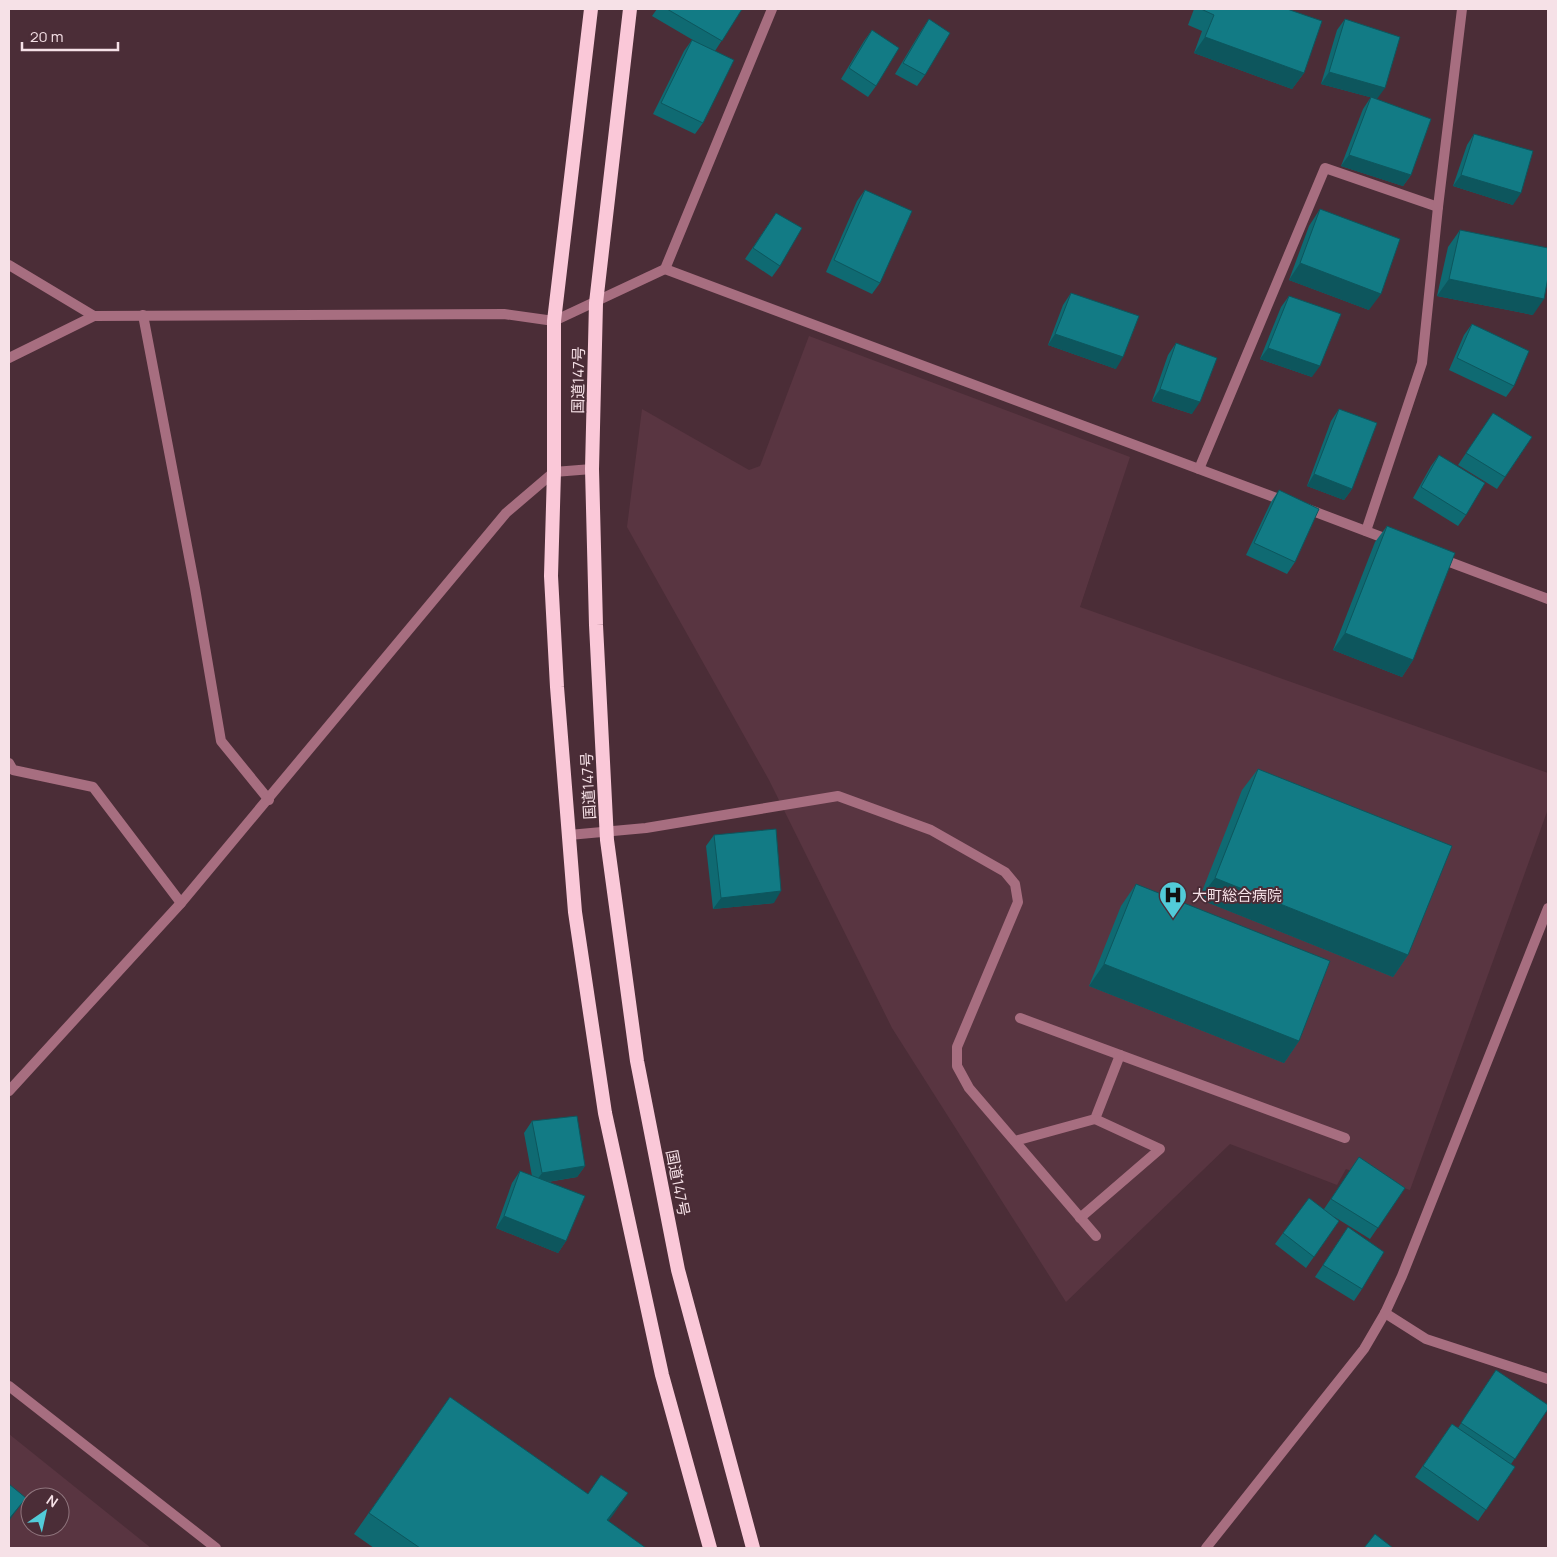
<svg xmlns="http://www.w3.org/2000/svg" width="1557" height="1557" viewBox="0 0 1557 1557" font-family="Manrope,'Noto Sans JP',sans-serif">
<rect width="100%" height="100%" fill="#4b2d37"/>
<!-- built -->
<g fill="#593541" fill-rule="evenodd">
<polygon points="809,336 1130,457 1080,607 1548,773 1548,809 1410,1190 1346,1169 1337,1185 1230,1144 1066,1302 892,1028 769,780 627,527 642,409 749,470 760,466"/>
<path d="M 9,1434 L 151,1548 L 9,1548 ZM 30,1497 L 60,1497 L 60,1527 L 30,1527 Z"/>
</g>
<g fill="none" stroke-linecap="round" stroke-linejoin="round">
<!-- service -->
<g stroke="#a76e80" stroke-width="10">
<polyline points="569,835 646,828 838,796 931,830 1005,872 1015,884 1018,902 957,1047 957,1066 969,1088 1096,1236"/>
<polyline points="1020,1018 1345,1138"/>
<polyline points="1015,1141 1095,1119 1120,1055"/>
<polyline points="1080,1218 1160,1149 1095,1119"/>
</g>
<!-- minor -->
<g stroke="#a76e80" stroke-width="10">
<polyline points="9,265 94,316"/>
<polyline points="665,269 1287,502"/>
<polyline points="143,315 195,588 221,741 269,800"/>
<polyline points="9,358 94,316 504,314 554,321 665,269 772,9"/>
<polyline points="1199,469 1325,168 1438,207"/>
<polyline points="1305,508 1392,541"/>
<polyline points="1366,531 1422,363 1438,207 1462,9"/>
<polyline points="1439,558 1548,599"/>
<polyline points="9,763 13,770 93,787 181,903"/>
<polyline points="9,1091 181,903 506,513 554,472 592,469"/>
<polyline points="1385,1313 1426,1339 1548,1379"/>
<polyline points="1206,1548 1364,1349 1385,1313 1402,1276 1548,908"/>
</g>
<!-- tertiary -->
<polyline stroke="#a76e80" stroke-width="10" points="9,1386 216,1548"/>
<!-- trunk -->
<g stroke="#fac8d8" stroke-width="14">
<polyline points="591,9 554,321 554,472 551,576 557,687 575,912 605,1113 662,1375 710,1548"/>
<polyline points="630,9 596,303 592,469 596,625 607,840 637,1061 678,1270 753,1548"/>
</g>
</g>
<!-- wall -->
<g fill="#0f6a72">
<polygon points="657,9 742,9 715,51 703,123 695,134 653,114 684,51 692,40 698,43 652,16"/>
<polygon points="1194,9 1287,9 1304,73 1292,89 1194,53 1202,31 1188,25"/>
<polygon points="929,19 925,75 917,86 895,74 921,31"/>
<polygon points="1345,19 1377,99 1321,84 1337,30"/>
<polygon points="872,30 876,86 868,97 841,79 864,41"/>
<polygon points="1371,97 1411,175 1403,186 1341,166 1363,109"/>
<polygon points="1474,134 1513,205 1453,186 1467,145"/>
<polygon points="865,190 880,283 872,294 826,272 857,201"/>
<polygon points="1320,209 1369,310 1289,280 1309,226"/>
<polygon points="776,213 780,266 772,277 745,259"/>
<polygon points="1460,230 1533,315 1437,296 1448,247"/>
<polygon points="1071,293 1116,369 1048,345 1063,305"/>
<polygon points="1289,296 1312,377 1260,359 1281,307"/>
<polygon points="1472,324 1514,386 1506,397 1449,370 1464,335"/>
<polygon points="1176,343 1192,414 1152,401 1168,355"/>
<polygon points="1339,409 1352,489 1344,500 1307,486 1331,421"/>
<polygon points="1493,413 1532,437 1497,489 1458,465"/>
<polygon points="1439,455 1466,515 1458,526 1413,498 1431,466"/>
<polygon points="1279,490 1295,562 1287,574 1246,555 1271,502"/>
<polygon points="1387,526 1413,660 1402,677 1333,650 1375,542"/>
<polygon points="1258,769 1408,955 1393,977 1199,899 1242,790"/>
<polygon points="714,835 774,903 713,909 706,846"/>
<polygon points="1136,884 1299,1041 1284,1063 1089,986 1121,906"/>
<polygon points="532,1121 585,1166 577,1177 548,1182 566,1241 558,1253 496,1228 512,1183 520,1171 532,1176 524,1133"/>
<polygon points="1359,1157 1405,1188 1370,1239 1333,1216 1339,1221 1306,1268 1275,1244 1283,1233 1324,1209"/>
<polygon points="1348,1227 1362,1289 1354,1301 1315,1277"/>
<polygon points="1488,1382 1548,1409 1511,1464 1515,1467 1478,1521 1415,1477 1452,1424 1458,1428"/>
<polygon points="450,1397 588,1494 601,1475 628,1493 608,1521 646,1548 374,1548 354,1534"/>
</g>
<!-- shaded-wall -->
<g fill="#0d565d">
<polygon points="1205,37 1304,73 1292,89 1194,53"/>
<polygon points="1329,72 1385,88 1377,99 1321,84"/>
<polygon points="1349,155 1411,175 1403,186 1341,166"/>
<polygon points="1461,175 1521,193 1513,205 1453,186"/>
<polygon points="1300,263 1381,294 1369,310 1289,280"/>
<polygon points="1449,279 1544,299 1533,315 1437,296"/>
<polygon points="1055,334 1123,357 1116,369 1048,345"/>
<polygon points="1268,348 1320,366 1312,377 1260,359"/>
<polygon points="1160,389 1200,402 1192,414 1152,401"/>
<polygon points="1314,474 1352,489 1344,500 1307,486"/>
<polygon points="1345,633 1413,660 1402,677 1333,650"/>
<polygon points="1215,878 1408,955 1393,977 1199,899"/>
<polygon points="781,891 774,903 713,909 721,898"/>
<polygon points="1104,964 1299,1041 1284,1063 1089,986"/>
<polygon points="585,1166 577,1177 534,1184 542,1173"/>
<polygon points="504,1216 566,1241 558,1253 496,1228"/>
<polygon points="628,1493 613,1515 592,1542 607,1520"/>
<polygon points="26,1498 14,1514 9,1521 9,1519"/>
</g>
<!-- building -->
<g fill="#127b85" stroke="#0d565d">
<polygon points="667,9 742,9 722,41"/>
<polygon points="1201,9 1287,9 1322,21 1304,73 1205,37 1214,15"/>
<polygon points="929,19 950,33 925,75 903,63"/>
<polygon points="1345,19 1400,37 1385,88 1329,72"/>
<polygon points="872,30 899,48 876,86 849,68"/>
<polygon points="692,40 734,60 703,123 661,103"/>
<polygon points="1371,97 1431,119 1411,175 1349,155"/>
<polygon points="1474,134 1533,151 1521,193 1461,175"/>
<polygon points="865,190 912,211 880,283 834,260"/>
<polygon points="1320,209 1400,239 1381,294 1300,263"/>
<polygon points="776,213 802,228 780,266 753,248"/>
<polygon points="1460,230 1548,248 1548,277 1544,299 1449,279"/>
<polygon points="1071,293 1139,316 1123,357 1055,334"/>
<polygon points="1289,296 1341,314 1320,366 1268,348"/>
<polygon points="1472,324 1529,351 1514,386 1457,358"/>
<polygon points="1176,343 1217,358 1200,402 1160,389"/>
<polygon points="1339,409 1377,423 1352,489 1314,474"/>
<polygon points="1493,413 1532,437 1505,477 1466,453"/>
<polygon points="1439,455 1485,483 1466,515 1421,487"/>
<polygon points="1279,490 1319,509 1295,562 1254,543"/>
<polygon points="1387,526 1455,553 1413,660 1345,633"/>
<polygon points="1258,769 1452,846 1408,955 1215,878"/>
<polygon points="776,829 781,891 721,898 714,835"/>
<polygon points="1136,884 1330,961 1299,1041 1104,964"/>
<polygon points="577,1116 585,1166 542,1173 532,1121"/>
<polygon points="1359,1157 1405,1188 1378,1228 1331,1199"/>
<polygon points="520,1171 585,1196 566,1241 504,1216"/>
<polygon points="1309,1198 1339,1221 1314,1257 1283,1233"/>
<polygon points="1348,1227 1384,1252 1362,1289 1323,1265"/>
<polygon points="1496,1370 1548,1405 1548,1409 1515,1459 1461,1423"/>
<polygon points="450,1397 588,1494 601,1475 628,1493 607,1520 646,1548 420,1548 369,1513"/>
<polygon points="1452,1424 1515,1467 1486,1510 1423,1466"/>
<polygon points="9,1484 26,1498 9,1519"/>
<polygon points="1375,1534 1393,1548 1364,1548"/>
</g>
<!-- icons -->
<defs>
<g id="hospital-pin" transform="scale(1.4375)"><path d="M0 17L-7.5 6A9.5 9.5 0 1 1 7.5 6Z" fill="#52cbd8" stroke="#4b2d37"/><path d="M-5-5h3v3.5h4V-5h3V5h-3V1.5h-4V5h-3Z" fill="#111"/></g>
</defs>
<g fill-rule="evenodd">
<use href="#hospital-pin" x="1173" y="895"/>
</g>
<g text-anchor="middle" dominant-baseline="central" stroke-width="4" stroke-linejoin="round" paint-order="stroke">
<!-- street labels -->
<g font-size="15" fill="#f6e1e7" stroke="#4b2d37">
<text transform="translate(578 380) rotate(-89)">国道147号</text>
<text transform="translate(588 786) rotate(-93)">国道147号</text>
<text transform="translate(678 1183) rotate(79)">国道147号</text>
</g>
<!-- poi labels -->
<g font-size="15" fill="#f6e1e7" stroke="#4b2d37" text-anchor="start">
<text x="1192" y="895">大町総合病院</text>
</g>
</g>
<!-- border -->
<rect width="1557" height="1557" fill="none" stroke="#f6e1e7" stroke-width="20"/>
<!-- north arrow -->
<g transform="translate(45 1512) rotate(34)"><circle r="24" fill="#4b2d37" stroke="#8f757d"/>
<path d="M0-4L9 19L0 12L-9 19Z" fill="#52cbd8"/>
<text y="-8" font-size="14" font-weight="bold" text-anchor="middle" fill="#f6e1e7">N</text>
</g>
<!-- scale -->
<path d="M22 42v8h96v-8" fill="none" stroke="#f6e1e7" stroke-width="2.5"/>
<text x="30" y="42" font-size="15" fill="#f6e1e7" stroke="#4b2d37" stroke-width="4" paint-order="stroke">20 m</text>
</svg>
